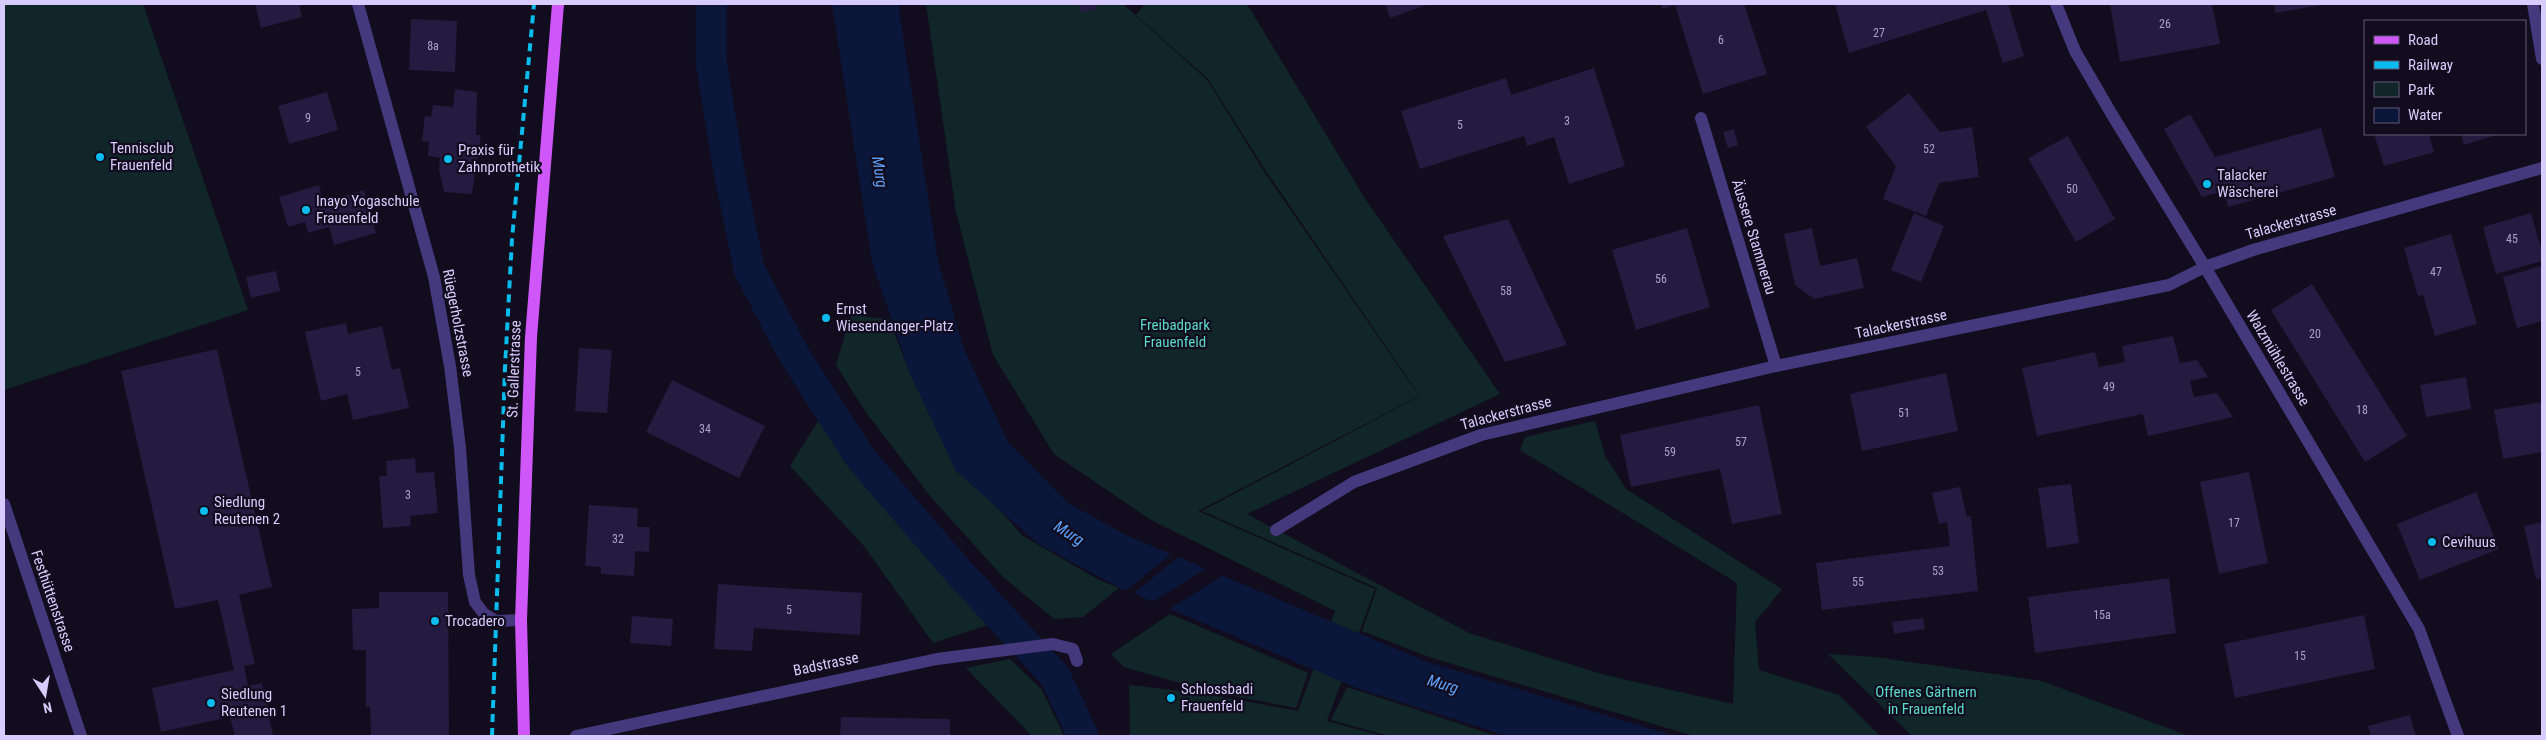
<svg xmlns="http://www.w3.org/2000/svg" width="2546" height="740" viewBox="0 0 2546 740" font-family="'Roboto Condensed',sans-serif">
<rect width="100%" height="100%" fill="#120d1e"/>
<!-- green -->
<g fill="#102628">
<polygon points="4,4 143,4 248,310 4,390"/>
<polygon points="926,4 1123,4 1208,81 1263,170 1419,396 1198,511 1375,589 1327,721 1382,736 1130,736 1129,685 1206,694 1298,711 1335,611 1151,520 1054,454 993,355 956,212"/>
<polygon points="1145,4 1247,4 1364,197 1500,394 1247,514 1469,633 1605,675 1733,704 1737,583 1520,450 1525,437 1595,421 1605,456 1626,489 1782,589 1755,622 1759,670 1839,695 1880,736 1694,736 1429,657 1362,631 1377,588 1202,511 1420,396 1264,168 1208,79 1136,15"/>
<polygon points="851,315 889,319 910,374 960,467 1023,536 1099,580 1119,588 1083,617 1054,619 1003,577 930,496 865,411 836,365"/>
<polygon points="818,421 994,623 933,643 864,546 790,466"/>
<polygon points="1170,614 1308,673 1296,708 1208,691 1124,667 1111,654"/>
<polygon points="1828,654 1875,657 2042,681 2189,736 1912,736"/>
<polygon points="1010,659 1042,690 1064,736 1032,736 966,668"/>
<polygon points="1347,687 1497,736 1389,736 1331,720"/>
</g>
<!-- water -->
<polygon fill="#0a163a" points="832,4 898,4 938,261 964,349 1008,442 1068,503 1126,535 1427,662 1675,736 1507,736 1357,688 1118,587 1037,543 956,471 910,374 872,262"/>
<!-- pier -->
<g fill="#120d1e">
<polygon points="1174,552 1181,555 1132,595 1124,592"/>
<polygon points="1208,567 1225,574 1168,610 1151,603"/>
</g>
<g fill="none" stroke-linecap="round" stroke-linejoin="round">
<!-- canal -->
<polyline stroke="#0a163a" stroke-width="31" points="711,4 711,61 728,166 749,269 793,353 859,456 957,570 1055,676 1083,736"/>
</g>
<!-- building -->
<g fill="#251a3f">
<polygon points="255,4 299,4 302,17 261,28"/>
<polygon points="1079,4 1096,4 1097,9 1081,13"/>
<polygon points="1385,4 1429,4 1390,18"/>
<polygon points="1661,4 1744,4 1767,74 1703,94 1675,5 1662,9"/>
<polygon points="1835,4 2008,4 2024,56 2003,63 1986,10 1849,53"/>
<polygon points="2110,4 2212,4 2220,44 2120,62"/>
<polygon points="2274,4 2322,4 2322,5 2275,13"/>
<polygon points="411,19 457,21 455,72 409,70"/>
<polygon points="1594,68 1625,166 1569,184 1554,137 1527,146 1524,136 1420,169 1401,111 1506,78 1511,95"/>
<polygon points="455,89 477,92 476,135 481,135 472,194 444,192 439,170 440,158 428,156 429,142 422,141 425,116 431,117 433,105 453,107"/>
<polygon points="327,92 338,130 289,144 278,106"/>
<polygon points="1909,93 1940,132 1972,127 1979,177 1939,183 1926,216 1883,199 1896,166 1866,127"/>
<polygon points="2190,114 2215,157 2321,128 2335,177 2228,207 2224,191 2202,197 2164,129"/>
<polygon points="1734,129 1738,145 1728,148 1723,132"/>
<polygon points="2374,134 2429,134 2434,152 2384,166"/>
<polygon points="2461,134 2499,134 2464,145"/>
<polygon points="2068,136 2115,219 2076,242 2028,158"/>
<polygon points="319,185 323,202 364,190 376,233 334,245 329,227 308,233 305,222 288,227 279,197"/>
<polygon points="1914,213 1944,226 1921,282 1891,270"/>
<polygon points="2531,213 2542,252 2542,261 2496,274 2483,227"/>
<polygon points="1508,219 1567,345 1505,362 1443,236"/>
<polygon points="1687,228 1710,307 1636,330 1612,250"/>
<polygon points="1812,228 1820,266 1857,258 1864,288 1814,299 1795,285 1784,234"/>
<polygon points="2451,234 2477,324 2435,336 2423,295 2418,296 2404,248"/>
<polygon points="2541,266 2542,321 2517,328 2503,277"/>
<polygon points="276,271 280,291 251,298 246,277"/>
<polygon points="2312,284 2407,436 2365,462 2271,310"/>
<polygon points="346,323 348,334 382,326 392,370 400,368 409,408 353,420 347,394 321,401 305,332"/>
<polygon points="2173,336 2180,363 2197,360 2208,377 2190,381 2194,397 2217,393 2233,417 2148,436 2143,414 2037,436 2022,368 2095,352 2099,367 2125,362 2122,346"/>
<polygon points="579,348 612,350 607,413 575,411"/>
<polygon points="217,349 272,587 239,595 255,664 244,666 248,686 262,683 273,735 266,736 235,736 230,717 161,732 152,688 234,670 218,600 175,609 121,371"/>
<polygon points="1946,373 1958,431 1862,451 1850,394"/>
<polygon points="2466,377 2471,409 2426,417 2420,385"/>
<polygon points="672,380 765,426 739,478 646,432"/>
<polygon points="2542,402 2542,452 2503,459 2494,410"/>
<polygon points="1759,405 1782,514 1732,524 1720,469 1631,487 1620,435"/>
<polygon points="415,458 416,473 434,472 438,513 410,516 411,526 383,528 379,476 387,476 386,461"/>
<polygon points="2249,472 2268,563 2219,574 2200,482"/>
<polygon points="2071,484 2079,543 2047,548 2038,488"/>
<polygon points="1960,487 1967,517 1971,516 1978,591 1822,610 1816,563 1950,546 1947,522 1939,524 1932,493"/>
<polygon points="2476,492 2499,549 2420,580 2397,524"/>
<polygon points="589,505 638,508 637,527 650,527 649,552 635,551 634,576 601,574 601,567 585,566"/>
<polygon points="2542,522 2542,578 2536,579 2524,526"/>
<polygon points="2169,578 2176,633 2035,653 2028,597"/>
<polygon points="718,584 862,593 860,635 754,628 752,651 714,649"/>
<polygon points="379,592 448,592 449,736 371,736 370,707 366,707 366,650 353,650 352,609 379,608"/>
<polygon points="2364,615 2375,669 2235,698 2224,644"/>
<polygon points="632,616 673,619 671,646 630,643"/>
<polygon points="1923,618 1925,629 1894,634 1892,622"/>
<polygon points="2410,715 2416,736 2371,736 2368,726"/>
<polygon points="841,717 950,719 950,736 840,736"/>
</g>
<g fill="none" stroke-linecap="round" stroke-linejoin="round">
<!-- minor -->
<g stroke="#43397c" stroke-width="12">
<polyline points="358,4 434,277 450,366 460,448 469,575 475,602 484,614 496,621 521,620"/>
<polyline points="2056,4 2075,51 2111,113 2205,267 2419,629 2458,736"/>
<polyline points="2533,4 2542,59"/>
<polyline points="1701,118 1776,366"/>
<polyline points="4,504 81,736"/>
<polyline points="1276,530 1354,482 1481,435 1776,366 2169,285 2205,267 2253,250 2542,168"/>
<polyline points="576,736 937,659 1053,644 1073,649 1077,661"/>
</g>
<!-- major -->
<polyline stroke="#cf57fa" stroke-width="12" points="524,736 521,620 531,337 558,4"/>
<!-- rail -->
<polyline stroke="#08bced" stroke-width="4" stroke-dasharray="8 6" stroke-linecap="butt" points="492,736 505,368 512,239 534,4"/>
</g>
<!-- markers -->
<g fill="#08bced" stroke="#120d1e" stroke-width="2">
<circle cx="100" cy="157" r="5"/>
<circle cx="448" cy="159" r="5"/>
<circle cx="2207" cy="184" r="5"/>
<circle cx="306" cy="210" r="5"/>
<circle cx="826" cy="318" r="5"/>
<circle cx="204" cy="511" r="5"/>
<circle cx="2432" cy="542" r="5"/>
<circle cx="435" cy="621" r="5"/>
<circle cx="1171" cy="698" r="5"/>
<circle cx="211" cy="703" r="5"/>
</g>
<g text-anchor="middle" dominant-baseline="central" stroke-width="4.5" stroke-linejoin="round" paint-order="stroke">
<!-- number labels -->
<g font-size="12" fill="#aaa0ce">
<text x="2165" y="24">26</text>
<text x="1879" y="33">27</text>
<text x="1721" y="40">6</text>
<text x="433" y="46">8a</text>
<text x="308" y="118">9</text>
<text x="1567" y="121">3</text>
<text x="1460" y="125">5</text>
<text x="1929" y="149">52</text>
<text x="2072" y="189">50</text>
<text x="2512" y="239">45</text>
<text x="2436" y="272">47</text>
<text x="1661" y="279">56</text>
<text x="1506" y="291">58</text>
<text x="2315" y="334">20</text>
<text x="358" y="372">5</text>
<text x="2109" y="387">49</text>
<text x="2362" y="410">18</text>
<text x="1904" y="413">51</text>
<text x="705" y="429">34</text>
<text x="1741" y="442">57</text>
<text x="1670" y="452">59</text>
<text x="408" y="495">3</text>
<text x="2234" y="523">17</text>
<text x="618" y="539">32</text>
<text x="1938" y="571">53</text>
<text x="1858" y="582">55</text>
<text x="789" y="610">5</text>
<text x="2102" y="615">15a</text>
<text x="2300" y="656">15</text>
</g>
<!-- poi labels -->
<g font-size="15" fill="#d7ccfd" stroke="#120d1e" text-anchor="start">
<text x="110" y="148">Tennisclub<tspan x="110" dy="17">Frauenfeld</tspan></text>
<text x="458" y="150">Praxis für<tspan x="458" dy="17">Zahnprothetik</tspan></text>
<text x="2217" y="175">Talacker<tspan x="2217" dy="17">Wäscherei</tspan></text>
<text x="316" y="201">Inayo Yogaschule<tspan x="316" dy="17">Frauenfeld</tspan></text>
<text x="836" y="309">Ernst<tspan x="836" dy="17">Wiesendanger-Platz</tspan></text>
<text x="214" y="502">Siedlung<tspan x="214" dy="17">Reutenen 2</tspan></text>
<text x="2442" y="542">Cevihuus</text>
<text x="445" y="621">Trocadero</text>
<text x="1181" y="689">Schlossbadi<tspan x="1181" dy="17">Frauenfeld</tspan></text>
<text x="221" y="694">Siedlung<tspan x="221" dy="17">Reutenen 1</tspan></text>
</g>
<!-- street labels -->
<g font-size="15" fill="#d7ccfd" stroke="#120d1e">
<text transform="translate(2291 222) rotate(-16)">Talackerstrasse</text>
<text transform="translate(1754 237) rotate(73)">Äussere Stammerau</text>
<text transform="translate(458 323) rotate(79)">Rüegerholzstrasse</text>
<text transform="translate(1901 324) rotate(-12)">Talackerstrasse</text>
<text transform="translate(2278 358) rotate(59)">Walzmühlestrasse</text>
<text transform="translate(514 369) rotate(-88)">St. Gallerstrasse</text>
<text transform="translate(1506 413) rotate(-15)">Talackerstrasse</text>
<text transform="translate(53 601) rotate(71)">Festhüttenstrasse</text>
<text transform="translate(826 664) rotate(-12)">Badstrasse</text>
</g>
<!-- park labels -->
<g font-size="15" fill="#5bdac9" stroke="#120d1e">
<text x="1175" y="325">Freibadpark<tspan x="1175" dy="17">Frauenfeld</tspan></text>
<text x="1926" y="692">Offenes Gärtnern<tspan x="1926" dy="17">in Frauenfeld</tspan></text>
</g>
<!-- water labels -->
<g font-size="16" font-style="italic" fill="#5da0fa" stroke="#120d1e">
<text transform="translate(880 172) rotate(81)">Murg</text>
<text transform="translate(1069 533) rotate(32)">Murg</text>
<text transform="translate(1443 684) rotate(17)">Murg</text>
</g>
</g>
<!-- border -->
<rect width="2546" height="740" fill="none" stroke="#d7ccfd" stroke-width="10"/>
<!-- legend -->
<rect x="2364" y="20" width="162" height="115" fill="#120d1e" stroke="#615977"/>
<rect x="2374" y="36" width="25" height="8" fill="#cf57fa" stroke="#615977"/>
<text x="2408" y="45" font-size="15" fill="#d7ccfd">Road</text>
<rect x="2374" y="61" width="25" height="8" fill="#08bced" stroke="#615977"/>
<text x="2408" y="70" font-size="15" fill="#d7ccfd">Railway</text>
<rect x="2374" y="82" width="25" height="15" fill="#102628" stroke="#615977"/>
<text x="2408" y="95" font-size="15" fill="#d7ccfd">Park</text>
<rect x="2374" y="108" width="25" height="15" fill="#0a163a" stroke="#615977"/>
<text x="2408" y="120" font-size="15" fill="#d7ccfd">Water</text>
<!-- north arrow -->
<g transform="translate(45 695) rotate(168)" stroke="#120d1e" stroke-width="4" paint-order="stroke">
<path d="M0-4L9 19L0 12L-9 19Z" fill="#d7ccfd"/>
<text y="-8" font-size="14" font-weight="bold" text-anchor="middle" fill="#d7ccfd">N</text>
</g>
</svg>
